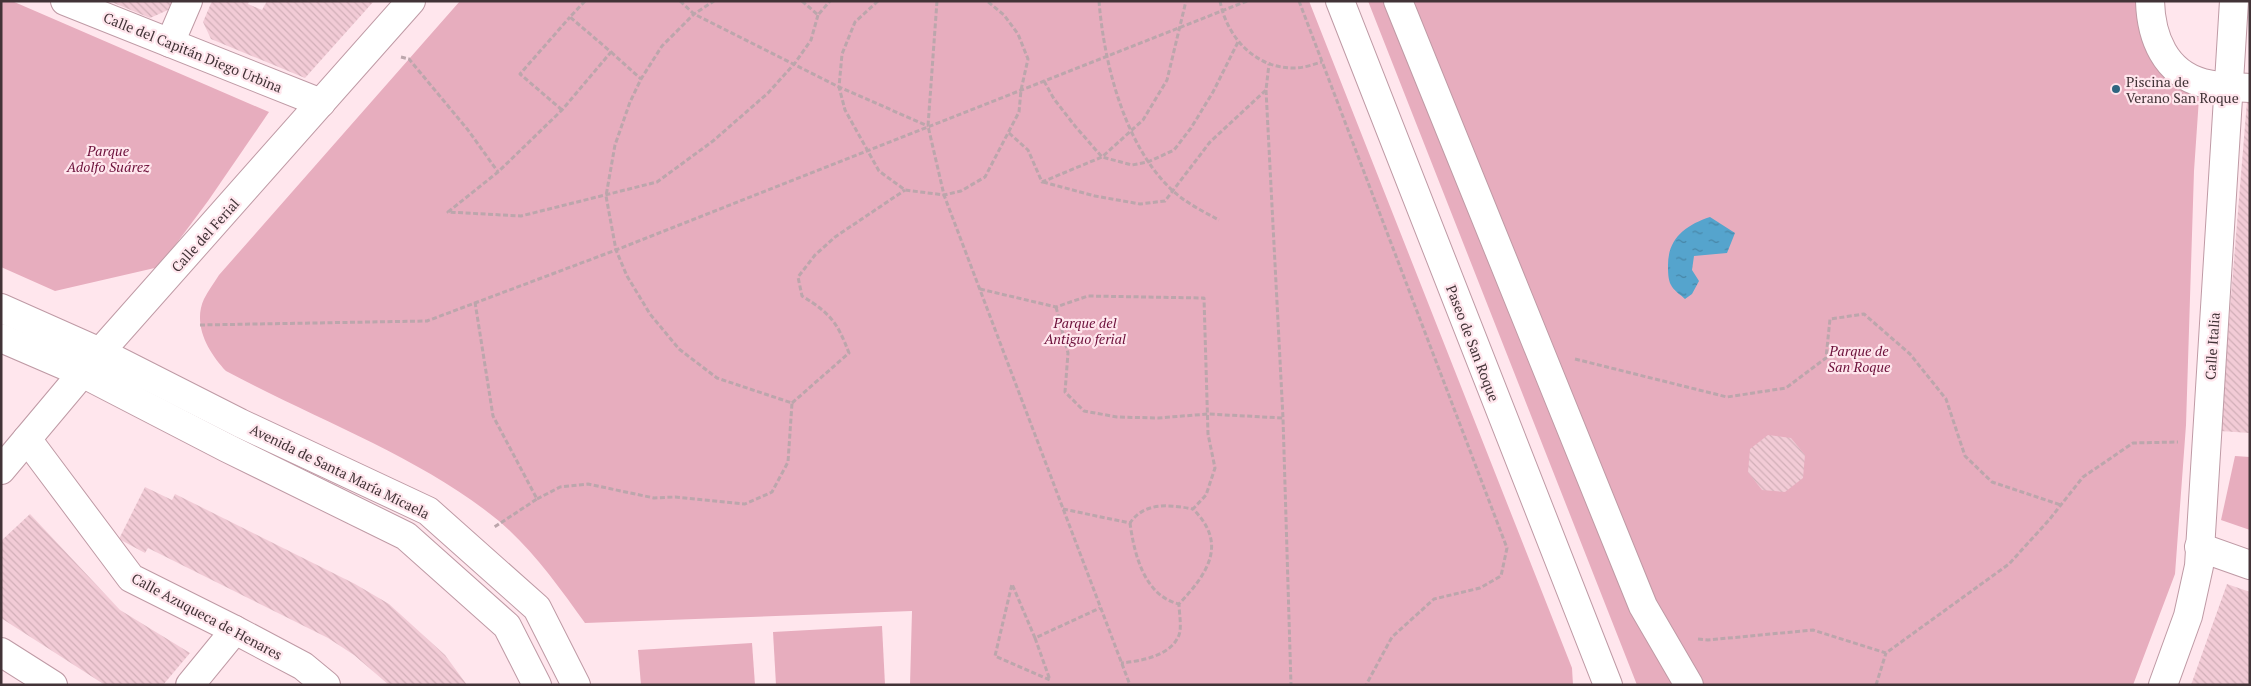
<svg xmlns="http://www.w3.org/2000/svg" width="2251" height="686" viewBox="0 0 2251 686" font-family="'PT Serif',serif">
<defs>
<pattern id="water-ripples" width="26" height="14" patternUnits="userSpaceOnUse" patternTransform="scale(1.25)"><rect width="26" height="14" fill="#55a4cd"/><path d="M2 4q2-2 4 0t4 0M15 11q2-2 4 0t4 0" fill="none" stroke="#4886a7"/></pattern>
<pattern id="building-back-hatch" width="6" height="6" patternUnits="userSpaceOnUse" patternTransform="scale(1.25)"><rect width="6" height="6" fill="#f2cbd6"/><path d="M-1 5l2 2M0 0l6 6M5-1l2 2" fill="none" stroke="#d1afb8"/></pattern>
</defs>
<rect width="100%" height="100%" fill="#ffe6ed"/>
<!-- green -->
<g fill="#e7adbe">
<polygon points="1,1 12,1 269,112 208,201 159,267 55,291 1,267"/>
<path d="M 460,1 L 1309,1 L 1572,668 L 1573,685 L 910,685 L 912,611 L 585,623 C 559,587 533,550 499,521 C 421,457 315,419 226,371 C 209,353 192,325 204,299 C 208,291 214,283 219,275 Z"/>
<polygon points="1368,1 2139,1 2139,29 2152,59 2171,81 2199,98 2194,171 2186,425 2175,574 2133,685 1637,685"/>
<polygon points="2235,456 2250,457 2250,530 2221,520"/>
<polygon points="882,626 885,685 776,685 773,632"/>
<polygon points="752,643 755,685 641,685 638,650"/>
</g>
<!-- water -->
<path fill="url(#water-ripples)" d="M 1710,217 L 1735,233 L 1727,253 L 1694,256 L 1692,270 L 1699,281 L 1692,294 L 1685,299 C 1681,295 1673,290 1671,285 C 1668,280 1668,271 1668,265 C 1668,238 1686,225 1710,217 Z"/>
<!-- building -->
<g fill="url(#building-back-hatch)">
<polygon points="109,1 172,1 168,10 150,18"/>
<polygon points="212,1 249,1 248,4 262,10 267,1 374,1 305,78 211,39 203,22"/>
<polygon points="2247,101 2250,101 2250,433 2220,431"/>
<polygon points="1768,435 1791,438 1805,455 1803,478 1785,492 1762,490 1748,472 1750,449"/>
<polygon points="145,487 172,500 175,494 355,584 389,604 445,655 467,685 389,685 354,655 328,638 148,548 145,553 119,539"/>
<polygon points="30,514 120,610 190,653 163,685 105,685 1,618 1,541"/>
<polygon points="2227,584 2250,592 2250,685 2191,685"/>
</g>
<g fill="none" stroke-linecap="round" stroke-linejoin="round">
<!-- minor casing -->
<g stroke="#bf9aa5" stroke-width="30">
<g id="minor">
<polyline points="65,1 321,103"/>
<polyline points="1340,1 1608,685"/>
<polyline points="1398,1 1643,606 1689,685"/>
<path d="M 2150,1 C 2151,37 2165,73 2203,83 C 2218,87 2234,87 2250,88"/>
<polyline points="170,43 188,1"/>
<polyline points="1,308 100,352 240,423 428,511 537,608 576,685"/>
<polyline points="1,338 82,373 227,448 406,536 507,626 537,685"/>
<polyline points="27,439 131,578 235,630 303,666 326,685"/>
<polyline points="1,470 100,352 411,1"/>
<polyline points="2199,547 2250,565"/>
<polyline points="1,652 53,685"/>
<polyline points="190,685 235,630"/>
<polyline points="2163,685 2188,616 2199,566 2234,1"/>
</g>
</g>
<!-- path -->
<g stroke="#bca6ac" stroke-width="3" stroke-dasharray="5 2.5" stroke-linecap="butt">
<polyline points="585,1 570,17 611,52 562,110 498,172 448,212 521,216 657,182 713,141 768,93 795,63 811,40 818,15"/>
<polyline points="680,1 694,14 839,87 928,126"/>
<polyline points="802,1 818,15 830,1"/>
<polyline points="878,1 855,22 842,54 839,87 845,110 879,171 905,190 944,195 961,191 985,177 1019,112 1021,90 1028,59 1018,34 1004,15 987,1"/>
<polyline points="937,1 928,126 944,195 1130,685"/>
<path d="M 1099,1 C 1104,64 1125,147 1173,191 C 1186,203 1204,212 1219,220"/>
<path d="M 1220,1 C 1227,38 1256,69 1295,68 C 1304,68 1314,64 1322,62"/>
<polyline points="1299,1 1507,548 1501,576 1480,588 1434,599 1392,637 1366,685"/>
<polyline points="611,52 641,79"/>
<polyline points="401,57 409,59 468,130 498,172"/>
<polyline points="1044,81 1054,99 1075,126 1102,157 1132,165 1148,162 1174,150 1191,128 1213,92 1238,42"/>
<polyline points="1266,90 1283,418 1291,685"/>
<polyline points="562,110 520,74 570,17"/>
<polyline points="1009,133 1028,150 1042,182 1102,157 1143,120 1167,80 1186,1"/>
<polyline points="1043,182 1095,196 1140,204 1165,201 1210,142 1266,90 1269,64"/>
<path d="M 980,289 L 1056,307 L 1088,296 L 1204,298 L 1208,434 L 1215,468 L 1206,495 L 1193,509 C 1228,544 1208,573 1179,604 C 1179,612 1182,627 1179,635 C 1171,656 1141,661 1121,663"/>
<polyline points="475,302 493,416 537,499 493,528"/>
<polyline points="1056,307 1068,353 1065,392 1084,411 1117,417 1158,418 1208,414 1283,418"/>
<polyline points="200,325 427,321 616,250 1247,1"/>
<polyline points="1575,359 1727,397 1786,388 1826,358 1830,319 1864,314 1910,354 1946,399 1965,456 1992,482 2061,505"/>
<path d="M 792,403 L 849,353 C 837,322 831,314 802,296 L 798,277 L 815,255 L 835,237 L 905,190"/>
<polyline points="537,499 560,487 588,484 654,498 675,497 745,504 772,492 788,462 792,403 717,378 679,349 650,314 627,276 616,250 606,196 615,145 630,102 641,79 662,46 694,14 714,1"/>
<path d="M 1063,509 L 1130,523 C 1145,501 1171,505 1193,509"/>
<path d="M 1130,523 C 1134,553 1144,596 1179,604"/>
<polyline points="1035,638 1050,680 995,656 1012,584 1035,638 1100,608"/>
<polyline points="1698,639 1708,640 1813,630 1886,653 2009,564 2049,520 2083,477 2133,443 2178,442"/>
<polyline points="1876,685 1886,653"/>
</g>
<!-- minor -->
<use href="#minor" stroke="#fff" stroke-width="28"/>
</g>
<!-- markers -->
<circle fill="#2f6580" stroke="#ffe6ed" stroke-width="2" cx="2116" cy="89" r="5"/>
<g text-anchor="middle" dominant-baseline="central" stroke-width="4.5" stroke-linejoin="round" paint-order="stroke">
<!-- street labels -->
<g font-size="14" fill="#423337" stroke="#ffe6ed">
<text transform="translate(193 52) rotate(22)">Calle del Capitán Diego Urbina</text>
<text transform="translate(205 235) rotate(-48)">Calle del Ferial</text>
<text transform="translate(1473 343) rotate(69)">Paseo de San Roque</text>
<text transform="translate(2212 346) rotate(-86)">Calle Italia</text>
<text transform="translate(340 471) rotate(26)">Avenida de Santa María Micaela</text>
<text transform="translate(207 616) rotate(28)">Calle Azuqueca de Henares</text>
</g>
<!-- poi labels -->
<g font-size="14" fill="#423337" stroke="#ffe6ed" text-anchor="start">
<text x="2126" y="81">Piscina de<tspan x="2126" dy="16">Verano San Roque</tspan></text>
</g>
<!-- park labels -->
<g font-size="14" font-style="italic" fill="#6c103a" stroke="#ffe6ed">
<text x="108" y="150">Parque<tspan x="108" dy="16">Adolfo Suárez</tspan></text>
<text x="1085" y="322">Parque del<tspan x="1085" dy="16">Antiguo ferial</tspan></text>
<text x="1859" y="350">Parque de<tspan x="1859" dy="16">San Roque</tspan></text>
</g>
</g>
<!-- border -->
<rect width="2251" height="686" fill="none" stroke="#423337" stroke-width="5"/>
</svg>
